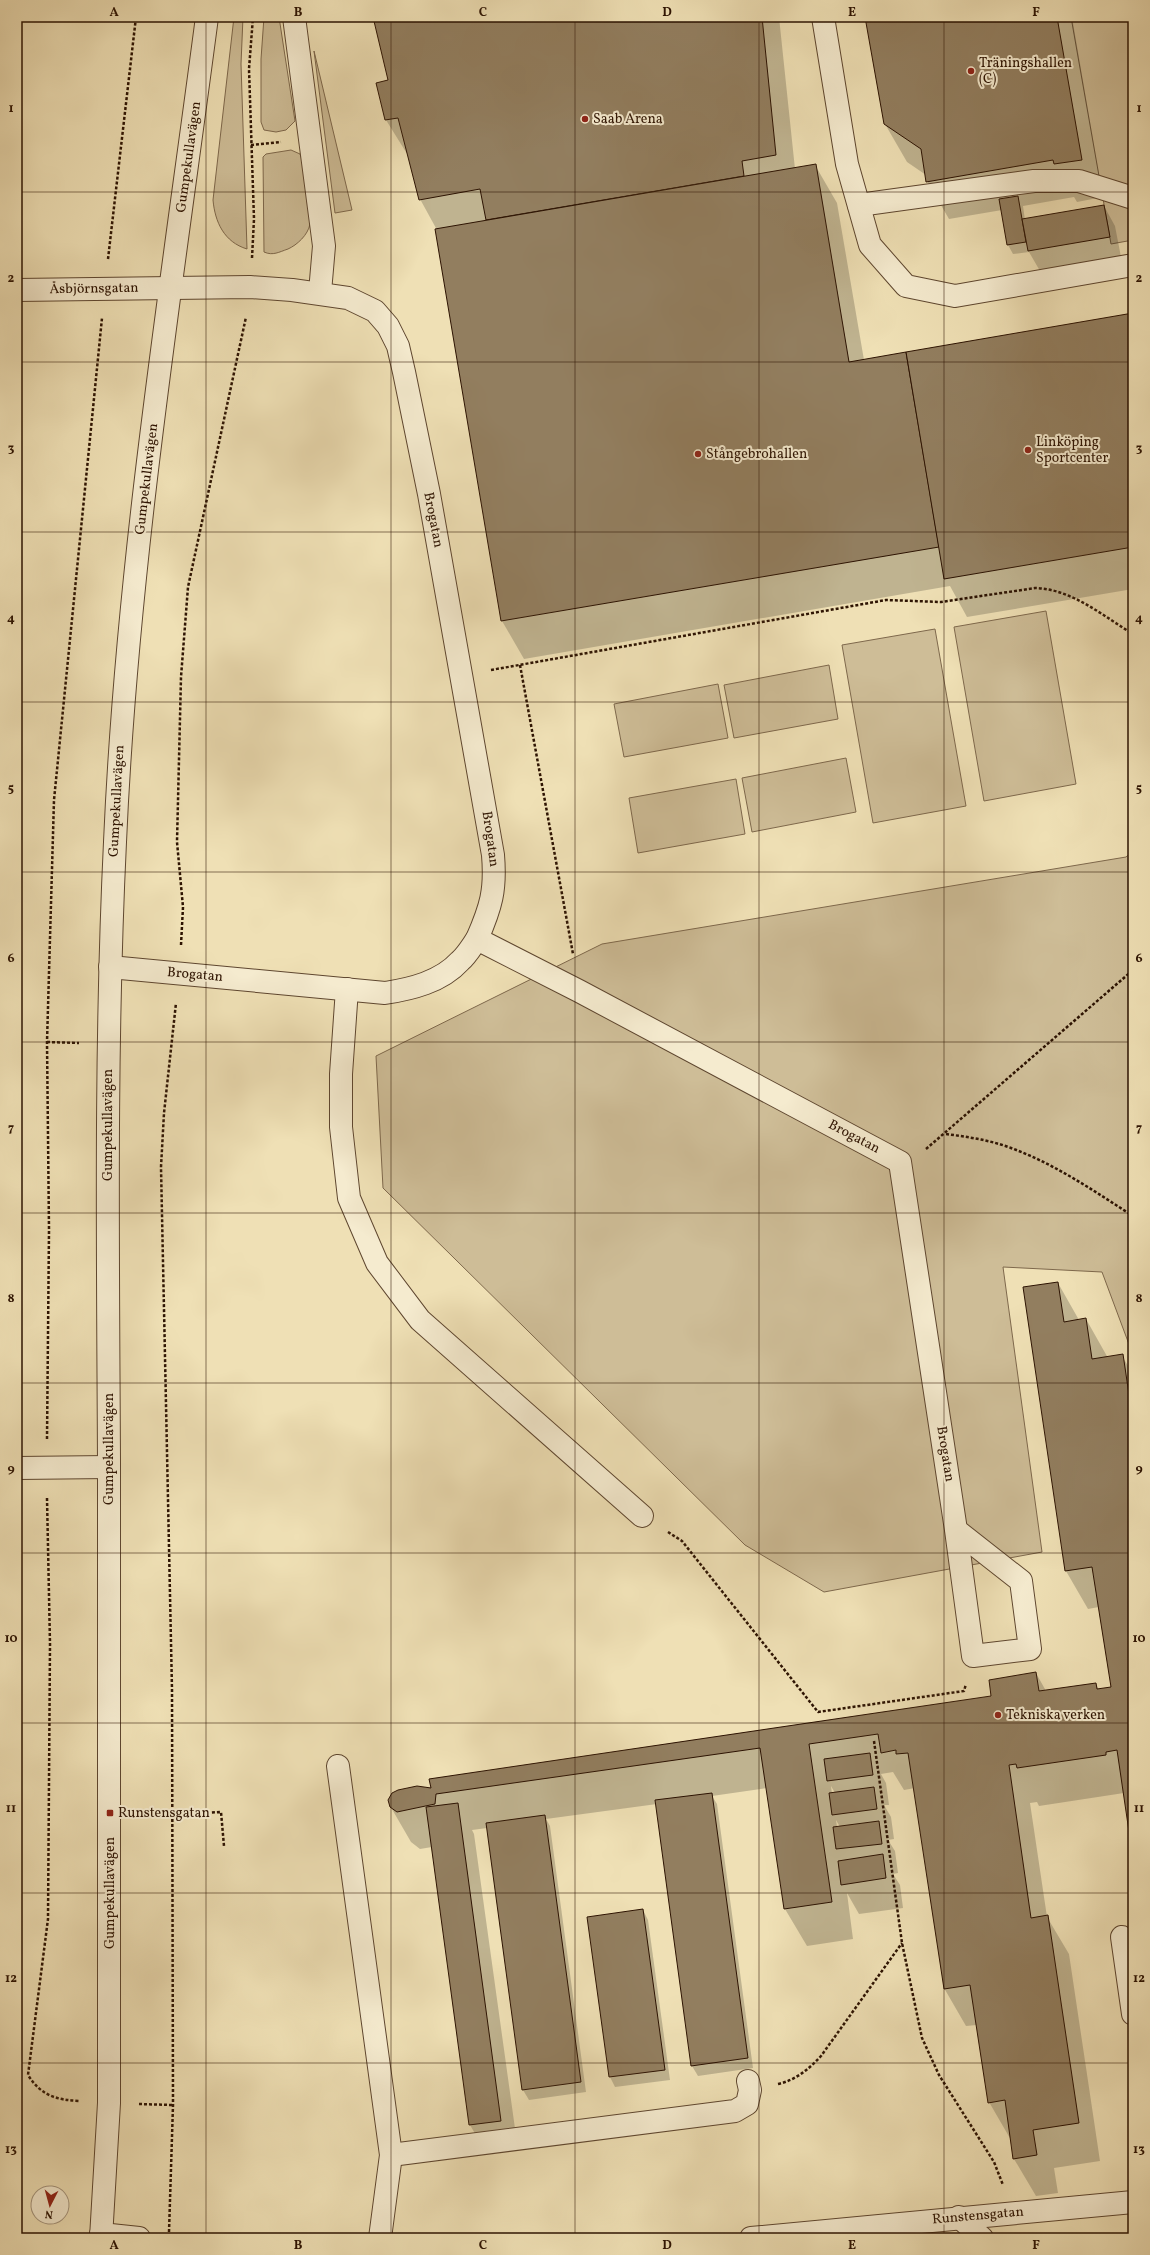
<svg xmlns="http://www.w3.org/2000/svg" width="1150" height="2255" viewBox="0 0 1150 2255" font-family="Vollkorn,serif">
<rect width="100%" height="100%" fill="#efe0b5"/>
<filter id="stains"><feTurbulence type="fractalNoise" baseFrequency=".005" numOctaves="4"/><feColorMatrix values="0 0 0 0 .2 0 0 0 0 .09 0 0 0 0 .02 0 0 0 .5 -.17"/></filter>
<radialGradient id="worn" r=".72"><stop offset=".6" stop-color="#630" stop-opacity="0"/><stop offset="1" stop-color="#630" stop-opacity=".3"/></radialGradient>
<!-- green -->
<g fill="#cebd97" stroke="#7e684c">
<path d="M 234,17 L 243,17 L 241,64 L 247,249 C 224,242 215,222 213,200 Z"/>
<polygon points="264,17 279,17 295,121 286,130 276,132 264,130 261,122 261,59"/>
<polygon points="1071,17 1133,17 1133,240 1111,244"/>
<polygon points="314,51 352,210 335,213"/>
<path d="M 291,150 L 300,154 L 303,162 C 304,174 312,215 310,224 C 308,235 297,245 288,249 C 279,252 273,256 264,252 L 263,157 L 266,154 Z"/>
<polygon points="1046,611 1076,784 984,801 954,627"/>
<polygon points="935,629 966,806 873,823 842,645"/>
<polygon points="829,665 838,719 734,738 724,685"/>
<polygon points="718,684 728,738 624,757 614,704"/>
<polygon points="846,758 856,812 752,832 742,778"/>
<polygon points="736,779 745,834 638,853 629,798"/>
<polygon points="1133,851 1133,1355 1102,1272 1003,1267 1042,1552 824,1592 745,1545 383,1188 376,1056 602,944 1126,857"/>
</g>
<!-- shadow -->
<g fill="#0003" fill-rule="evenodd">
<polygon points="374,17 779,17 795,169 815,165 837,203 864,360 1133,315 1133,589 967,617 950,586 524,659 502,621 437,230 420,199 409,157 386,120 389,81"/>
<polygon points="866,17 1072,17 1103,197 1077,202 1074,197 1023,206 1025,220 1104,206 1115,226 1121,257 1040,271 1029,252 1013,254 1008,245 1002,210 949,219 927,181 926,175 907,162 885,124"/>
<path d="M 1058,1283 L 1079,1320 L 1086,1319 L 1108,1358 L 1122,1356 L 1133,1374 L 1133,1852 L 1124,1793 L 1039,1806 L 1037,1802 L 1030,1803 L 1047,1917 L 1069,1954 L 1100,2161 L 1054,2168 L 1058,2193 L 1036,2196 L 1014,2159 L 1011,2140 L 989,2102 L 977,2025 L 966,2026 L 944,1988 L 915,1788 L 904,1790 L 893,1772 L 881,1774 L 886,1783 L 889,1805 L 884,1805 L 891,1817 L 894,1839 L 888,1840 L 895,1851 L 898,1873 L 893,1874 L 900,1885 L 903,1908 L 859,1914 L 847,1893 L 853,1939 L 807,1946 L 785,1909 L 767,1788 L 712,1796 L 717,1804 L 753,2068 L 698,2076 L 692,2066 L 657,1804 L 546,1819 L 550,1826 L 586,2092 L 529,2100 L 523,2090 L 487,1828 L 472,1830 L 474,1834 L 518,2150 L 487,2154 L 470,2125 L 432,1847 L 420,1849 L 411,1842 L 389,1804 L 432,1789 L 992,1697 L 1036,1673 L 1046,1691 L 1096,1684 L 1099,1690 L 1112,1688 L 1099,1607 L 1088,1609 L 1066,1571 L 1024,1288 ZM 831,1786 L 835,1793 L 832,1794 ZM 836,1820 L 840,1827 L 837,1827 Z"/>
<polygon points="643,1910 648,1920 670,2080 615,2087 610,2077 588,1918"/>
</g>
<!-- building -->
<g fill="#927e5f" stroke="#2d1302">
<polygon points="373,17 762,17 776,155 742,161 744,176 486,220 480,189 419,200 398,118 385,120 376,83 388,80"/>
<polygon points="865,17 1057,17 1082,160 1054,164 1053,160 926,182 921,149 884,124"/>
<polygon points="816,164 849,362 906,352 939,547 501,621 435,229"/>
<polygon points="1018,196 1026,242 1007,245 999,199"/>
<polygon points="1104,205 1110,237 1028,251 1022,219"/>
<polygon points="1133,313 1133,547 944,579 906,352"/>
<polygon points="1058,1282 1064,1322 1086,1318 1092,1359 1123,1354 1133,1422 1133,1859 1117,1750 1106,1752 1106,1755 1017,1768 1016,1764 1009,1765 1031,1918 1048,1915 1079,2123 1033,2130 1037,2155 1013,2159 1005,2100 988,2103 970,1985 944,1989 908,1753 896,1754 896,1750 881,1753 878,1734 809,1744 832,1902 784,1909 760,1748 436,1794 435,1804 397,1812 390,1807 388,1800 392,1793 398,1790 417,1786 431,1788 429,1779 991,1696 989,1680 1036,1672 1039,1691 1096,1683 1097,1689 1111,1687 1092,1567 1065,1571 1023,1287"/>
<polygon points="870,1753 873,1775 827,1781 824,1759"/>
<polygon points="874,1787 877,1809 832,1815 829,1793"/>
<polygon points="712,1793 748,2058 691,2066 655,1800"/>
<polygon points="458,1803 501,2121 469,2125 426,1807"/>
<polygon points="545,1815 581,2082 522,2090 486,1823"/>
<polygon points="879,1821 882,1844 836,1849 833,1827"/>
<polygon points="883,1854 886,1878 841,1885 838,1861"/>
<polygon points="643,1909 665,2070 609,2077 587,1917"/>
</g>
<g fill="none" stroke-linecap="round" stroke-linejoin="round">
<!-- minor casing -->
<g stroke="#5e462f" stroke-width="24">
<g id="minor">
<polyline points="294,17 324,246 320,292"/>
<polyline points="823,17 847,164 870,245 906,286 955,296 1133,265"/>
<polyline points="859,205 1034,181 1079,181 1133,198"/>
<path d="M 17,290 L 250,287 L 292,290 L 348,298 L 375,311 L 388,326 L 398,346 L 404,372 L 429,494 L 493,855 C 496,890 491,907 477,939"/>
<path d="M 110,967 L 385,993 C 411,989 441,982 460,961 C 467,955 472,946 477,939 L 579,991 L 900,1162 L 956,1530 L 973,1656 L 1030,1649 L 1021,1581 L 956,1530"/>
<polyline points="347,989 341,1074 341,1127 349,1198 377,1263 420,1320 642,1516"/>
<polyline points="17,1468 109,1467"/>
<polyline points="338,1766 391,2155 380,2238"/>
<polyline points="1122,1937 1133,2014"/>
<polyline points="391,2155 735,2111 747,2104 750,2090 748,2081"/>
<polyline points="959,2217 982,2238"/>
<polyline points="101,2234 139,2238"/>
<path d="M 101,2238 L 109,2103 C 110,1889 110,1675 109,1462 C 108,1255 105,1048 115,842 C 127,565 171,291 207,17"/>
<polyline points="751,2238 1133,2202"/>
</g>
</g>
<!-- path -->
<g stroke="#2d1302" stroke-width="2.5" stroke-dasharray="3 2" stroke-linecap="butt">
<polyline points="251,145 281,142"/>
<polyline points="252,258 254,219 249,69 253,17"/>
<polyline points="108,259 136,17"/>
<polyline points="520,665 573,954"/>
<path d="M 491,670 L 886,600 L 941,602 L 1035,588 C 1072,589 1103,616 1133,634"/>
<polyline points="181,945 183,907 177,842 181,677 188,587 246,317"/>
<polyline points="47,1042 79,1043"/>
<path d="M 946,1134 C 968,1137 990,1140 1011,1148 C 1055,1164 1094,1191 1133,1216"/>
<polyline points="926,1149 1133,970"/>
<polyline points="47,1439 49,1230 47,1042 54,800 102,318"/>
<path d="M 47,1498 L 50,1644 L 48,1919 L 28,2075 C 41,2096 57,2100 80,2101"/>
<polyline points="668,1532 682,1541 818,1712 964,1691 966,1684"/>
<polyline points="874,1741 902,1943 922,2038 939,2075 994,2162 1003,2185"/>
<polyline points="172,1815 221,1812 224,1846"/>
<path d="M 778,2084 C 796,2080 809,2069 821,2056 L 902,1943"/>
<polyline points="139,2104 173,2105"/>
<polyline points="169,2232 173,2105 172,1690 161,1167 164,1113 176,1003"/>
</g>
<!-- minor -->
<use href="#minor" stroke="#f5ebcf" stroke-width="22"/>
</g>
<!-- grid -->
<path fill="none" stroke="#2d1302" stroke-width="1" stroke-opacity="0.55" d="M 206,17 L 206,2238M 391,17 L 391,2238M 575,17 L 575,2238M 759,17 L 759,2238M 944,17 L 944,2238M 17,192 L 1133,192M 17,362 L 1133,362M 17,532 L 1133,532M 17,702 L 1133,702M 17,872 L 1133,872M 17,1042 L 1133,1042M 17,1213 L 1133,1213M 17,1383 L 1133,1383M 17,1553 L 1133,1553M 17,1723 L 1133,1723M 17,1893 L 1133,1893M 17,2063 L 1133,2063"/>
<!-- markers -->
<g fill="#8f2418" stroke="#f5ebcf" stroke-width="1.5">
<circle cx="971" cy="71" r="4"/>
<circle cx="585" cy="119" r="4"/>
<circle cx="1028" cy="450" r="4"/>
<circle cx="698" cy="454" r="4"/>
<circle cx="998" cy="1715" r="4"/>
<rect x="106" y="1809" width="8" height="8" rx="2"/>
</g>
<g text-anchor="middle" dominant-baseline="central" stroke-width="4" stroke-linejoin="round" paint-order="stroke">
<!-- poi labels -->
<g font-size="14" fill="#2d1302" stroke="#f5ebcf" text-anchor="start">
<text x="979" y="63">Träningshallen<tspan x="979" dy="16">(C)</tspan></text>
<text x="593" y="119">Saab Arena</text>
<text x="1036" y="442">Linköping<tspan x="1036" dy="16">Sportcenter</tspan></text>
<text x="706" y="454">Stångebrohallen</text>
<text x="1006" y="1715">Tekniska verken</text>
<text x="118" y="1813">Runstensgatan</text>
</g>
<!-- street labels -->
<g font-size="14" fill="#2d1302" stroke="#f5ebcf">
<text transform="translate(189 157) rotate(-82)">Gumpekullavägen</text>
<text transform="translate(94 289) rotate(-1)">Åsbjörnsgatan</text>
<text transform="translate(147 479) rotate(-83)">Gumpekullavägen</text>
<text transform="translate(433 520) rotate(79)">Brogatan</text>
<text transform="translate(117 801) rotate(-87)">Gumpekullavägen</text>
<text transform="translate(490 839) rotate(82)">Brogatan</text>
<text transform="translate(195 975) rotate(5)">Brogatan</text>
<text transform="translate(108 1125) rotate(-90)">Gumpekullavägen</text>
<text transform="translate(854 1137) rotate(28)">Brogatan</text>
<text transform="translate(109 1449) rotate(-90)">Gumpekullavägen</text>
<text transform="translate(945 1454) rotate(81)">Brogatan</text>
<text transform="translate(110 1893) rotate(-90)">Gumpekullavägen</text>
<text transform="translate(978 2216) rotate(-5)">Runstensgatan</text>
</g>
</g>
<!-- margin -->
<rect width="1150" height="2255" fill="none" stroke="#efe0b5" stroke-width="44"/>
<!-- north arrow -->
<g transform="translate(50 2205) rotate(186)"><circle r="19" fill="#f5ebcf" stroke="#a5957d"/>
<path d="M0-3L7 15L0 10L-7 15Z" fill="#8f2418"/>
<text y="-6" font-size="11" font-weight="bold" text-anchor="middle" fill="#2d1302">N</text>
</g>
<rect x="22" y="22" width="1106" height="2211" fill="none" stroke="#2d1302" stroke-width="1.5"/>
<g font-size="13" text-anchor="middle" font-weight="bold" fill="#2d1302">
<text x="114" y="16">A</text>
<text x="298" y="16">B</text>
<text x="483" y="16">C</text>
<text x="667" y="16">D</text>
<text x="852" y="16">E</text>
<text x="1036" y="16">F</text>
<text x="11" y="112">1</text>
<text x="1139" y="112">1</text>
<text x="11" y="282">2</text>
<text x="1139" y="282">2</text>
<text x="11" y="452">3</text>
<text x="1139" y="452">3</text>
<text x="11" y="622">4</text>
<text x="1139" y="622">4</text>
<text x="11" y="792">5</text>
<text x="1139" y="792">5</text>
<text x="11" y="962">6</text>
<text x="1139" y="962">6</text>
<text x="11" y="1132">7</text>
<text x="1139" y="1132">7</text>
<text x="11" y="1302">8</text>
<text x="1139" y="1302">8</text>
<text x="11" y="1472">9</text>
<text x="1139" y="1472">9</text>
<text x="11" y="1642">10</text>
<text x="1139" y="1642">10</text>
<text x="11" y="1812">11</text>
<text x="1139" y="1812">11</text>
<text x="11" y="1982">12</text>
<text x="1139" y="1982">12</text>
<text x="11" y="2153">13</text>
<text x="1139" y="2153">13</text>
<text x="114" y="2249">A</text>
<text x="298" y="2249">B</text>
<text x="483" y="2249">C</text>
<text x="667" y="2249">D</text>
<text x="852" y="2249">E</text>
<text x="1036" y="2249">F</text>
</g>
<rect width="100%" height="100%" filter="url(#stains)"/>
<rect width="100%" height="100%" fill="url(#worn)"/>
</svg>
